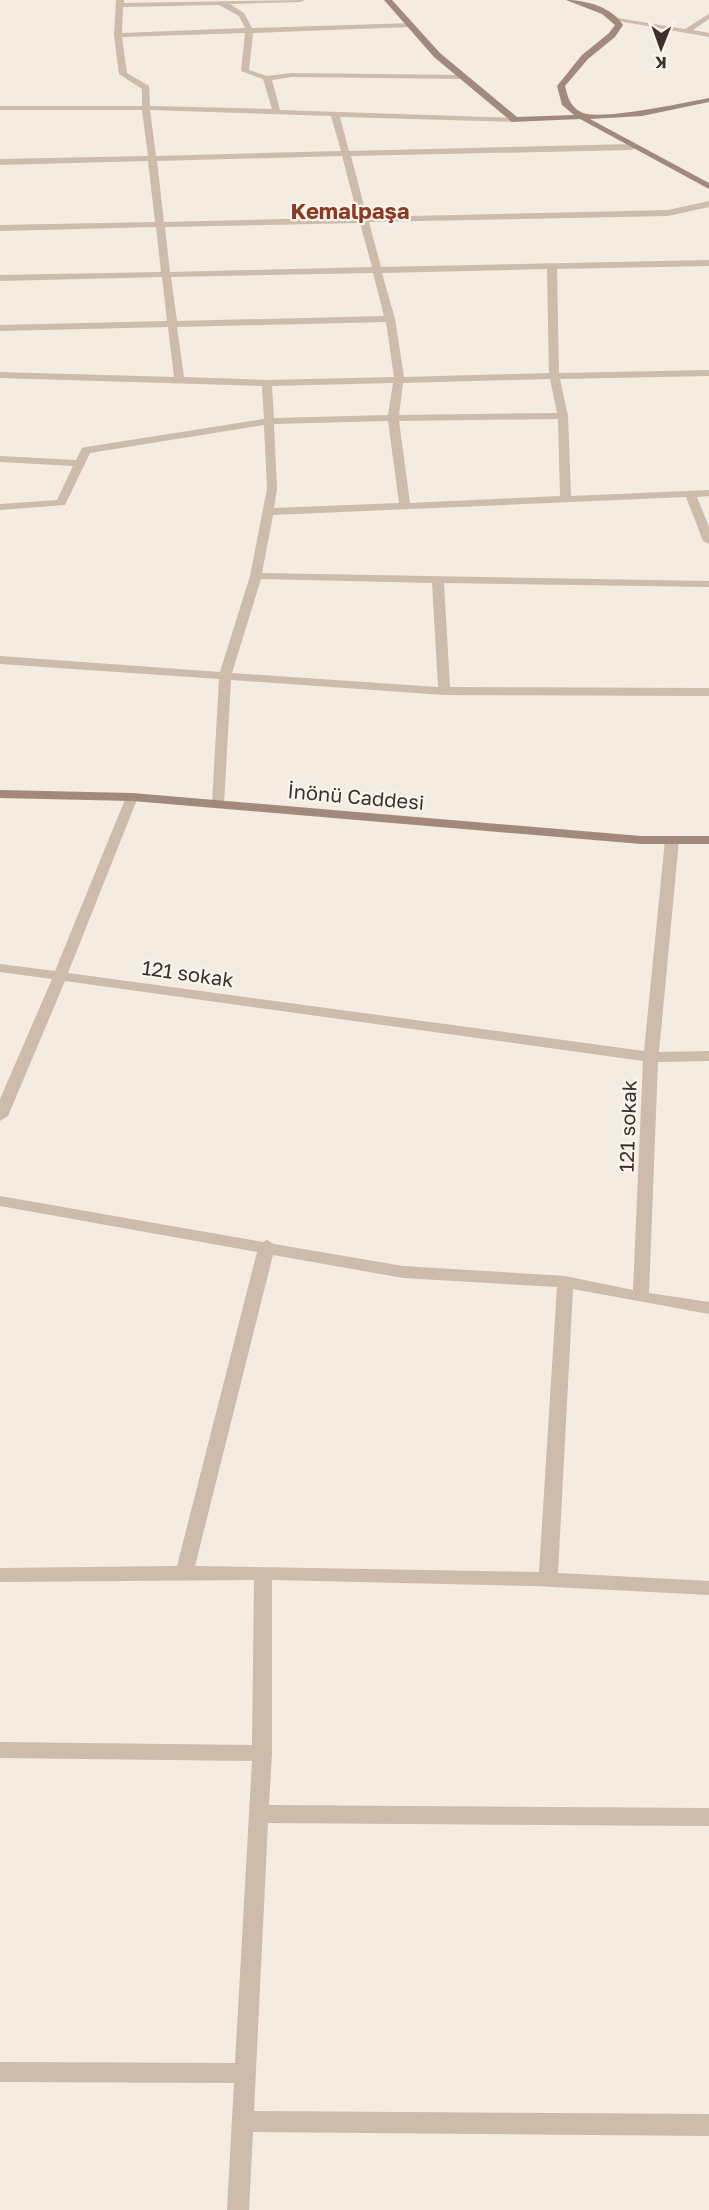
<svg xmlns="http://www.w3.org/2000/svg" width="709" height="2210" viewBox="0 0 709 2210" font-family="'Golos Text',sans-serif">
<rect width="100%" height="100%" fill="#f4ebe1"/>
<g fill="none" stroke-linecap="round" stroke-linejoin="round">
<!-- street -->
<g fill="#cdbbac" fill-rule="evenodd">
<path d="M 116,0 L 124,0 L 124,3 L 305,0 L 301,2 L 230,4 L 244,13 L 252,28 L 412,23 L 409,27 L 253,33 L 249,70 L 267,76 L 292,73 L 463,75 L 466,75 L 466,79 L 292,77 L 272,80 L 280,110 L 515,118 L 519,120 L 515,122 L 340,117 L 349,151 L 632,144 L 636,147 L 632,150 L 351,156 L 367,217 L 668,210 L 709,201 L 709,207 L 668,216 L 369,222 L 381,267 L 709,260 L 709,266 L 557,269 L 559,373 L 709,370 L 709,376 L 560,379 L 568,416 L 571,496 L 709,490 L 709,496 L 697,497 L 709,527 L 709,544 L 703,541 L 686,497 L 273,515 L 262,573 L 709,581 L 709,587 L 444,583 L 450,687 L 709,688 L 709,696 L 444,695 L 231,680 L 224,804 L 218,808 L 212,804 L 219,679 L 0,664 L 0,656 L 220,672 L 250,576 L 267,489 L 264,425 L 90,453 L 65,505 L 0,510 L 0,504 L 57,500 L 73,466 L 0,462 L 0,456 L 76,460 L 82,448 L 86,447 L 264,419 L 262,386 L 0,378 L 0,372 L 174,377 L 168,327 L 0,331 L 0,325 L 167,321 L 162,277 L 0,281 L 0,275 L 161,272 L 156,227 L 0,231 L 0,225 L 155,222 L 148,161 L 0,165 L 0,159 L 148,156 L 142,110 L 0,110 L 0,106 L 142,106 L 142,89 L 119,74 L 114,35 ZM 219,5 L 239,16 L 245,28 L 122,33 L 123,7 ZM 245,33 L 241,71 L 263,79 L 272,109 L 150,106 L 149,86 L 127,73 L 122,37 ZM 150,110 L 331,116 L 341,151 L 156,156 ZM 342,156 L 358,217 L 164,222 L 157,161 ZM 360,223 L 372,267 L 170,272 L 165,227 ZM 547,269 L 549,373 L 404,377 L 395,319 L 382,273 ZM 373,273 L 384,316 L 177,321 L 171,277 ZM 386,322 L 394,377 L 267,380 L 184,377 L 177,327 ZM 550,379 L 557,413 L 399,415 L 403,383 ZM 393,383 L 388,415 L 274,418 L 272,386 ZM 558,419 L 560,496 L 410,503 L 399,421 ZM 388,421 L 399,503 L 274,508 L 277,489 L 274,424 ZM 261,579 L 432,583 L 438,687 L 232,673 Z"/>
<polygon points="709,14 709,19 693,30 709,33 709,37 613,20 617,18 685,29"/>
<path d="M 132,793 L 138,797 L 68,973 L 644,1051 L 665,840 L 672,836 L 679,840 L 659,1052 L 709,1051 L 709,1061 L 658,1062 L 649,1293 L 709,1302 L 709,1314 L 573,1289 L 558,1573 L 709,1581 L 709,1595 L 534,1586 L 272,1580 L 272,1753 L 269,1805 L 709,1808 L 709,1826 L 268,1823 L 254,2111 L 709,2114 L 709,2136 L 253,2132 L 249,2210 L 227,2210 L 234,2083 L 0,2082 L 0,2062 L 235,2063 L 252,1761 L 0,1758 L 0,1742 L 252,1745 L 254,1580 L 0,1582 L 0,1568 L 177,1566 L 257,1252 L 0,1206 L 0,1196 L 263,1242 L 267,1240 L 274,1244 L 403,1266 L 565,1276 L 633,1290 L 643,1061 L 65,981 L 8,1116 L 0,1121 L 0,1099 L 52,979 L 0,972 L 0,964 L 55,971 L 126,797 ZM 273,1255 L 403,1278 L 557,1287 L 539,1572 L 195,1566 Z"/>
</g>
<!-- secondary -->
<g fill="#a18a7d" fill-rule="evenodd">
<path d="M 384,0 L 392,0 L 440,53 L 517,117 L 574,115 L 562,105 L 557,86 L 582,55 L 609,33 L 615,25 L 602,14 L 566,0 C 586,0 612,7 623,25 L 615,37 L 588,59 L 565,86 C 568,98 570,106 581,112 C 597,122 687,102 709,98 L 709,102 L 642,116 L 590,119 L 709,183 L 709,189 L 580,119 L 512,122 L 434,57 Z"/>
<polygon points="0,790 132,793 641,836 709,836 709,844 641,844 132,801 0,798"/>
</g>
</g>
<g text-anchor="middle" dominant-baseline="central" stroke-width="4.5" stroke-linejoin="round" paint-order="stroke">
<!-- street labels -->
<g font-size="20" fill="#3b302b" stroke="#fbf5ee">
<text transform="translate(356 796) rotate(5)">İnönü Caddesi</text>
<text transform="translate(188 973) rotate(8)">121 sokak</text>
<text transform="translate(627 1126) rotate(-88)">121 sokak</text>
</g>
<!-- far-district labels -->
<g font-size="22" font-weight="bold" fill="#8c3b22" stroke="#fbf5ee">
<text x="350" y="210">Kemalpaşa</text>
</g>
</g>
<!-- north arrow -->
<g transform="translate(661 48) rotate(181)" stroke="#fbf5ee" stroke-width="4.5" paint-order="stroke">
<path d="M0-4.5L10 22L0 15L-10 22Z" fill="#3b302b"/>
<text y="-9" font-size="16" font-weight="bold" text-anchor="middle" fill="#3b302b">K</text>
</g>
</svg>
